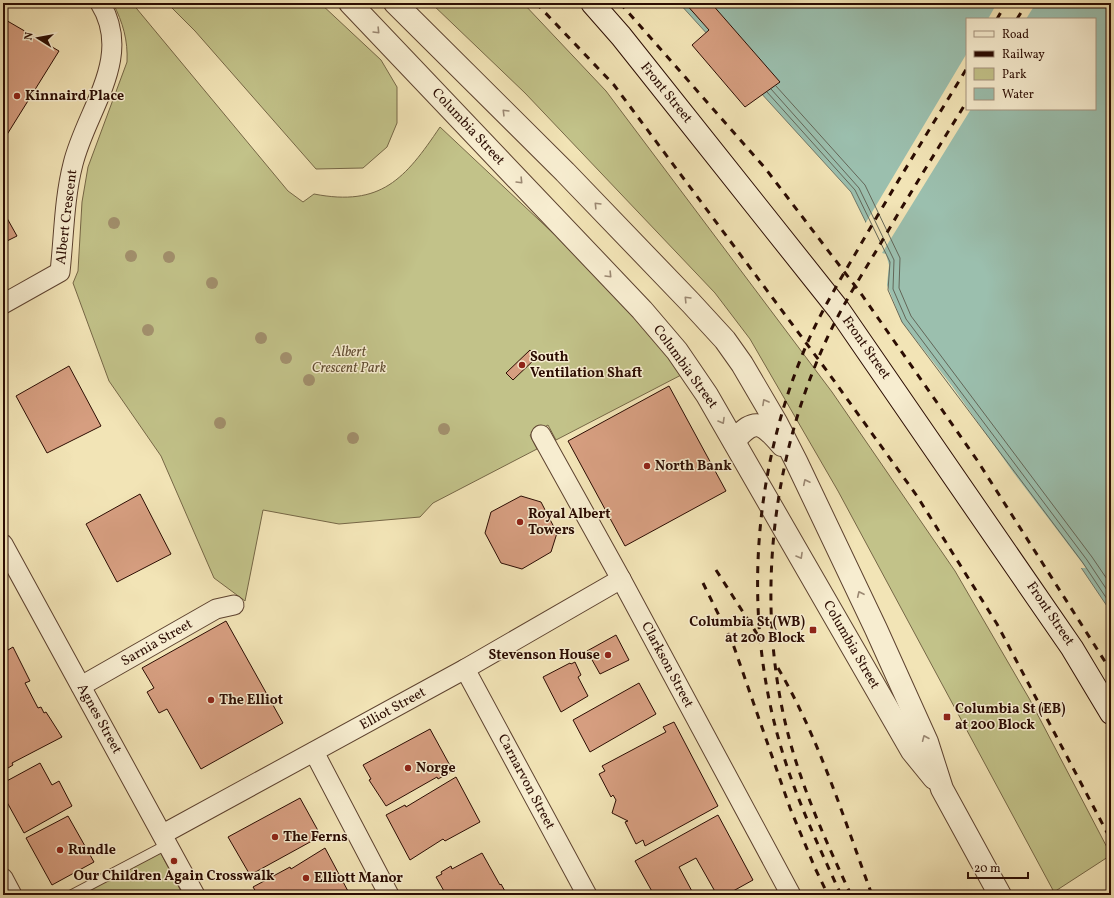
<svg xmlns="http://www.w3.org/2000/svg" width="1114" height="898" viewBox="0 0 1114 898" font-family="Vollkorn,serif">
<rect width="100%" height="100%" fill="#f2e4b6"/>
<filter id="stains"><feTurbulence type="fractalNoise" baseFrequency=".005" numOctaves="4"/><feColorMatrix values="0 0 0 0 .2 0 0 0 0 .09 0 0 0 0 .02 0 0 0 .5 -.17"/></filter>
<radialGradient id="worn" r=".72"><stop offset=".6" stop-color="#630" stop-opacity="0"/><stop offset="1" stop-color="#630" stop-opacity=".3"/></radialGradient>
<!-- green -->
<g fill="#c2c289" stroke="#766746">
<path d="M 113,3 L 132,3 L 288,191 L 303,202 L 314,194 C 381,207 405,179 440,127 L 588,266 L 685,373 L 556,440 L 548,425 L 530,435 L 537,449 L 433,503 L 420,517 L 339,524 L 263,510 L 245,601 L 214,578 L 161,456 L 109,381 L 73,283 L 78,271 L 82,202 L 88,167 L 127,62 C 128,40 123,23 113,3 Z"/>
<polygon points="167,3 320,3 381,60 397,87 397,123 387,147 363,168 316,169 195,31"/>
<polygon points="431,3 523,3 606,91 832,392 955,571 1030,700 1111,855 1054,892 838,491 750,339 715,293 525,93"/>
<polygon points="159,850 183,895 71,895"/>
</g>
<!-- water -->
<path fill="#9bbfae" stroke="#6e7769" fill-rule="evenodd" d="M 679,3 L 1111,3 L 1111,612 L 1080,566 L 898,324 L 884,290 L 886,263 L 851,192 ZM 967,19 L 1095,19 L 1095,109 L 967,109 Z"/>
<!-- pier -->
<g fill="#f2e4b6">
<polygon points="997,3 1036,3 1026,19 988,19"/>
<polygon points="967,53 967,109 971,109 882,253 886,254 889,265 887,285 902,322 952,386 1013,472 1086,568 1079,568 897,325 882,291 884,263 865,224"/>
</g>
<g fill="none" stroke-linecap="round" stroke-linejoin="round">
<!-- shore -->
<g stroke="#636658" stroke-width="1">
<polyline points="776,86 865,185 900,258 899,288 911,316 1092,557 1111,585"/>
<polyline points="771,89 859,188 894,260 893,289 906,319 1087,560 1111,596"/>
<polyline points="767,92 855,190 890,262 888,290 902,322 1083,563 1111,605"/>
</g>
</g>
<!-- building -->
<g fill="#d69e80" stroke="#2b0c02">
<polygon points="685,3 711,3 780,82 745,107 692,45 709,30"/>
<polygon points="4,19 59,51 3,141 3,21"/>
<polygon points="3,211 17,236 3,243"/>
<polygon points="530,350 537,357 513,380 506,373"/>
<polygon points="69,366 101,426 47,453 16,396"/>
<polygon points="669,386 726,491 625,546 568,441"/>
<polygon points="140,494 171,554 117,582 86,524"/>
<polygon points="521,496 541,502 557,533 551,552 522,569 501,563 485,533 491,512"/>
<polygon points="226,621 283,723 201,769 167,709 159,713 147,692 154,688 142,668"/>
<polygon points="616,635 629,660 600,674 587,651"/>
<polygon points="13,647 30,681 25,683 38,708 41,707 44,713 46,712 62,737 12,763 13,765 3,771 3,653"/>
<polygon points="575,662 581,675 578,677 588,696 561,712 543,677 570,663 571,664"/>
<polygon points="639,683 656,714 590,752 573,720"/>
<polygon points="674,722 718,806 645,846 643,840 636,844 625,822 628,821 612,813 616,800 613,795 611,797 599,774 605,771 602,766 666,732 663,727"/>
<polygon points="430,729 453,771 438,779 437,777 386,806 369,780 371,779 363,765"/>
<polygon points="40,763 52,785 59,781 72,806 24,833 3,795 3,783"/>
<polygon points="456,777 480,822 445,841 443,839 410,860 386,815 405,805 406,807"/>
<polygon points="300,798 321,836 250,875 228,837"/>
<polygon points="718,815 753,880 726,895 717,895 696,858 679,867 694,895 654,895 635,861"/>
<polygon points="68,816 94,862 52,885 26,838"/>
<polygon points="325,848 349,893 345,895 258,895 253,887 290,867 291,869"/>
<polygon points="482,853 500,885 501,884 506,893 504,895 437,895 444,891 436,877 442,874 441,872 451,866 452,869"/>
</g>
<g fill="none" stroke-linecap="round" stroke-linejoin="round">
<!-- service casing -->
<g stroke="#5d422f" stroke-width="11">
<polyline id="service" points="71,895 168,844"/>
</g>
<!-- minor casing -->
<g stroke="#5d422f" stroke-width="21">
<g id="minor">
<path d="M 3,304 L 60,272 C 64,236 64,199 73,164 C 86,110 134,58 100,3"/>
<polyline points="541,435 621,579 791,895"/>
<polyline points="3,544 195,895"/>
<polyline points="465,669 587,895"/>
<polyline points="81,686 216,609 234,605"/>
<polyline points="314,752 389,895"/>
<polyline points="163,834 465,669 621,579"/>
<polyline points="3,878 12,895"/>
</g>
</g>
<!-- tertiary casing -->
<g stroke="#5d422f" stroke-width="24">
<g id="tertiary">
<polyline points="350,3 642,310 677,351 707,395 912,751 934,778"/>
<polyline points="395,3 565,172 691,303 725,340 742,364 776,422 796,461 876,629 927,742 942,789 1000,895"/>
<path d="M 734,441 C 755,416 763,423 782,445"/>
</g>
</g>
<!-- secondary casing -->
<g stroke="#2b0c02" stroke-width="24">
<polyline id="secondary" points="592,3 621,36 839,310 1072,648 1111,713"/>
</g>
<!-- service -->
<use href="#service" stroke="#f7edd0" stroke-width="9"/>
<!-- minor -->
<use href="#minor" stroke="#f7edd0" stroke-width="19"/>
<!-- tertiary -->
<use href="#tertiary" stroke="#f7edd0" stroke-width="22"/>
<!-- secondary -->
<use href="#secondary" stroke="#f7edd0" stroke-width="22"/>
<!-- rail -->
<g stroke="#2b0c02" stroke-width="3" stroke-dasharray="7 7" stroke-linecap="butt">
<polyline points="536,3 614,85 827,371 917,496 997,624 1111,840"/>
<polyline points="620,3 765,168 862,295 977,460 1111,671"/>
<polyline points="997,19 1006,3"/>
<polyline points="1017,19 1027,3"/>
<polyline points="716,570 759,637"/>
<polyline points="703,583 733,644 790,808 815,868 828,895"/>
<path d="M 778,668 C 819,738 844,819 872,895"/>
<path d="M 841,895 C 820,849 798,803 783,754 C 741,619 752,468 809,339 C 824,306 843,275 861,244 C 895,185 931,127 967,68"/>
<path d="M 851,895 C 829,848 808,802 793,752 C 754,621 768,469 824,345 C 839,311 859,279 878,248 C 907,198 937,150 967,101"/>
</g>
</g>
<!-- trees -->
<g fill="#a2906d">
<circle cx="114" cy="223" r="6"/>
<circle cx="131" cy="256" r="6"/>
<circle cx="169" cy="257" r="6"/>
<circle cx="212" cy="283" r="6"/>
<circle cx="148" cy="330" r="6"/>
<circle cx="261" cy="338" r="6"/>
<circle cx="286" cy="358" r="6"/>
<circle cx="309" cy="380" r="6"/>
<circle cx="220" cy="423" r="6"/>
<circle cx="444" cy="429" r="6"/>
<circle cx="353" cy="438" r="6"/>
</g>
<!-- one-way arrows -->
<defs><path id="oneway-chevron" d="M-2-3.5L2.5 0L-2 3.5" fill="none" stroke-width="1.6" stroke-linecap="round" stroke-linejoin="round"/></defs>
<g stroke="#9b8873">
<use href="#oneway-chevron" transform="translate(377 31) rotate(46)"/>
<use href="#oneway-chevron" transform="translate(505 112) rotate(-135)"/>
<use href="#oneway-chevron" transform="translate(520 181) rotate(46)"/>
<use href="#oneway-chevron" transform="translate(597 205) rotate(-134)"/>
<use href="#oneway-chevron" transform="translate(609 275) rotate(46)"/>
<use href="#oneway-chevron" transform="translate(687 299) rotate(-134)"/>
<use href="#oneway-chevron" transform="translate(765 402) rotate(-119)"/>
<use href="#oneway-chevron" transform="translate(722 421) rotate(60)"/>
<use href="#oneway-chevron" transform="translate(806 482) rotate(-116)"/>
<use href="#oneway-chevron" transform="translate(800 556) rotate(60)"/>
<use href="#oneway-chevron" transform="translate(860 594) rotate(-115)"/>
<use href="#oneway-chevron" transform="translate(925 738) rotate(-113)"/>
</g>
<!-- markers -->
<g fill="#8f2418" stroke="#f7edd0" stroke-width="1.5">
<circle cx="17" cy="96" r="4"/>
<circle cx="522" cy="365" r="4"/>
<circle cx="647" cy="466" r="4"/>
<circle cx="520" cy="522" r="4"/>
<rect x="809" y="626" width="8" height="8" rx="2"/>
<circle cx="608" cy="655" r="4"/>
<circle cx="211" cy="700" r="4"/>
<rect x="943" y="713" width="8" height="8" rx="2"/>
<circle cx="408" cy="768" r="4"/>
<circle cx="275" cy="837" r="4"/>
<circle cx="60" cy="850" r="4"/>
<circle cx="174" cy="861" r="4"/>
<circle cx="306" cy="878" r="4"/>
</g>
<g text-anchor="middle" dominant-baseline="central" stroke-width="3" stroke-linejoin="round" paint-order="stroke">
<!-- street labels -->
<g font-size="14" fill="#2b0c02" stroke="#f7edd0">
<text transform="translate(666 93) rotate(51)">Front Street</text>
<text transform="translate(468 127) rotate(47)">Columbia Street</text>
<text transform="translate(67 217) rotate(-83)">Albert Crescent</text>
<text transform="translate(866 348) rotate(55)">Front Street</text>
<text transform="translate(685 367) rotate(54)">Columbia Street</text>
<text transform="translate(1050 614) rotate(56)">Front Street</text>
<text transform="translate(157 643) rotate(-30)">Sarnia Street</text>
<text transform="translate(851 645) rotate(60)">Columbia Street</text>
<text transform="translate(667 665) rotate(62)">Clarkson Street</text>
<text transform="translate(393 709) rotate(-29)">Elliot Street</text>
<text transform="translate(99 719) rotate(61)">Agnes Street</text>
<text transform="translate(526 782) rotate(62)">Carnarvon Street</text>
</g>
<!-- poi labels -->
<g font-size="14" font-weight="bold" fill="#2b0c02" stroke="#f7edd0" text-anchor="start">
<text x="25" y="96">Kinnaird Place</text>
<text x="530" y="357">South<tspan x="530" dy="16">Ventilation Shaft</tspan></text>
<text x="655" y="466">North Bank</text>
<text x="528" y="514">Royal Albert<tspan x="528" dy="16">Towers</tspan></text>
<text x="805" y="622" text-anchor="end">Columbia St (WB)<tspan x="805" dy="16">at 200 Block</tspan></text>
<text x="600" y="655" text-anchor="end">Stevenson House</text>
<text x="219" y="700">The Elliot</text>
<text x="955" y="709">Columbia St (EB)<tspan x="955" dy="16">at 200 Block</tspan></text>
<text x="416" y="768">Norge</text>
<text x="283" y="837">The Ferns</text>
<text x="68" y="850">Rundle</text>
<text x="174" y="876" text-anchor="middle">Our Children Again Crosswalk</text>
<text x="314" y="878">Elliott Manor</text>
</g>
<!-- park labels -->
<g font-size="14" font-style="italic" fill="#604c31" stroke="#f7edd0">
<text x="349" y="352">Albert<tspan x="349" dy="16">Crescent Park</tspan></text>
</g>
</g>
<!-- margin -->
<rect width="1114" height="898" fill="none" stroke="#f2e4b6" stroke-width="16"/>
<rect x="4" y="4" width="1106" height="890" fill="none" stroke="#2b0c02" stroke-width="2"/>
<rect x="8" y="8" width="1098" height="882" fill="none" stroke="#2b0c02"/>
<!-- legend -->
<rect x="966" y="18" width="130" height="92" fill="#f7edd0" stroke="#a5937e"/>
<rect x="974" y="31" width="20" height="6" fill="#f7edd0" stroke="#a5937e"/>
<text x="1002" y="38" font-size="12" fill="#2b0c02">Road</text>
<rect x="974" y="51" width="20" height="6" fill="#2b0c02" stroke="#a5937e"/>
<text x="1002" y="58" font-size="12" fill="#2b0c02">Railway</text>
<rect x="974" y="68" width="20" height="12" fill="#c2c289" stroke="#a5937e"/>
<text x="1002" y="78" font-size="12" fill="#2b0c02">Park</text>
<rect x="974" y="88" width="20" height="12" fill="#9bbfae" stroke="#a5937e"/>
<text x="1002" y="98" font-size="12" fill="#2b0c02">Water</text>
<!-- north arrow -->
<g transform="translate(38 38) rotate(281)" stroke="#f7edd0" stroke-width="3" paint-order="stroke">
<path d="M0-3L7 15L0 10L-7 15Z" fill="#2b0c02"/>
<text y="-6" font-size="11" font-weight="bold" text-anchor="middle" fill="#2b0c02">N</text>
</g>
<!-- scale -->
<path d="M968 872v6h60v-6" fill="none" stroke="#2b0c02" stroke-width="2"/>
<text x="974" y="872" font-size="12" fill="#2b0c02" stroke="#f7edd0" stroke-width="3" paint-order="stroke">20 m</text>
<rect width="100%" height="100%" filter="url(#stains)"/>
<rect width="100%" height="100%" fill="url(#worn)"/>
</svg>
